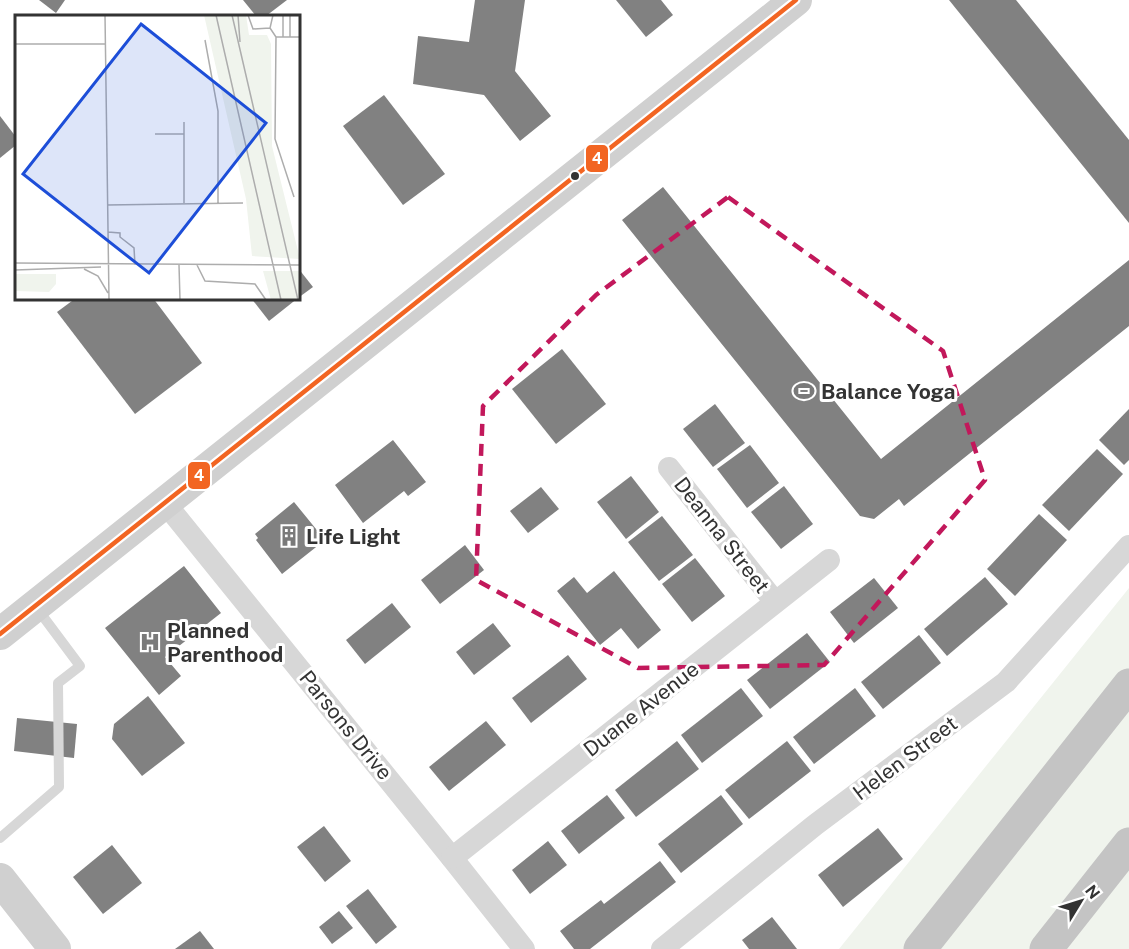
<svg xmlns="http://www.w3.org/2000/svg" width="1129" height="949" viewBox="0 0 1129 949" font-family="'Public Sans',sans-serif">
<rect width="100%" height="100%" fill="#fff"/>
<!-- green -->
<polygon fill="#f0f4ed" points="1129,588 1129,949 839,949"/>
<!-- building -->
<g fill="#818181">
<polygon points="39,0 65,0 56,13"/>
<polygon points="243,0 287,0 266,16 256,16"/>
<polygon points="475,0 525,0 515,71 551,116 520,141 484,95 413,84 418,36 469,42"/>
<polygon points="616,0 661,0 673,15 646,37"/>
<polygon points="949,0 1016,0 1129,140 1129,223"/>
<polygon points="384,95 445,174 403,205 343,126"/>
<polygon points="0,116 16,137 16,145 0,158"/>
<polygon points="663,187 881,459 1129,260 1129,326 904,506 899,499 874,519 860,516 622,220"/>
<polygon points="298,268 313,287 298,298"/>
<polygon points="76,298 153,298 202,363 135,414 57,312"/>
<polygon points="251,298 298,298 269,321"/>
<polygon points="562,349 606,404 556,444 512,389"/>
<polygon points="715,404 745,443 713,467 683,429"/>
<polygon points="1129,409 1129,460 1124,465 1099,440"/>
<polygon points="393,440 426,482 408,496 404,491 363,523 335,485"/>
<polygon points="750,445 779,483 747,508 717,469"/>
<polygon points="1097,449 1123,474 1069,531 1042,505"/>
<polygon points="631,476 659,512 626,539 597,502"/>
<polygon points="784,486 813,524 781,549 751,512"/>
<polygon points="541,487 559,509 528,533 510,511"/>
<polygon points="294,502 325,540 282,574 256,540 258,538 255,534"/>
<polygon points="1039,514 1067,540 1015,596 987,569"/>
<polygon points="662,516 693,555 659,581 628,542"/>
<polygon points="465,545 484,570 440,604 421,580"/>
<polygon points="695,558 725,596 692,622 662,584"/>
<polygon points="184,566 221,613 165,657 181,676 159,695 105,628"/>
<polygon points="614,571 661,630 638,649 621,628 600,645 557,591 574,577 587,593"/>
<polygon points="985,577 1008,604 947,656 924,629"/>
<polygon points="874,578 898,608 854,643 830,612"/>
<polygon points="392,603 411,627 365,664 346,640"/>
<polygon points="493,623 511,646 474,675 456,652"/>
<polygon points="807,633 830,662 770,709 747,680"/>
<polygon points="919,635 941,663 883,709 861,682"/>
<polygon points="568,655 587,679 531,723 512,698"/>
<polygon points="741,688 763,716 702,763 681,735"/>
<polygon points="855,688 876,716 814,764 793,737"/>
<polygon points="148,696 185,743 142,776 112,739 114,724"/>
<polygon points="17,718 77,724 74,758 14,751"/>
<polygon points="486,721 506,745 449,791 429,767"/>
<polygon points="677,741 699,769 636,817 615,790"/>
<polygon points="787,741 811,771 749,819 725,790"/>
<polygon points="607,795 625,818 579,854 561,831"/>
<polygon points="721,795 743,824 681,873 658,844"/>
<polygon points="324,826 351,861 325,882 297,847"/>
<polygon points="878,828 903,859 843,907 818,875"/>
<polygon points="548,841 567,865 530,894 512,870"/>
<polygon points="112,845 142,883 103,914 73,877"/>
<polygon points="660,861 676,882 590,949 574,949 560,931 601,900 604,904"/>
<polygon points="368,889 397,927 376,944 346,906"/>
<polygon points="339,911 353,928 332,944 319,927"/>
<polygon points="772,917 797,949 749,949 742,940"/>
<polygon points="200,931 214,949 175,949"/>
</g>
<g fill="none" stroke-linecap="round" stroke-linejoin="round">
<!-- lane -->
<polyline stroke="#d7d7d7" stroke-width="10" points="0,838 59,787 58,683 80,666 36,607"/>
<!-- street -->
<g stroke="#d7d7d7" stroke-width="22">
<polyline points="669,468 775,602"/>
<polyline points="165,503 452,858 524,949"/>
<polyline points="452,858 829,560"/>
<polyline points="662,949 815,825 1006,682 1129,546"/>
</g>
<!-- secondary -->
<g stroke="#d0d0d0" stroke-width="32">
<polyline points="0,634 796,0"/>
<polyline points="0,879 55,949"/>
</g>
<!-- highway -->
<g stroke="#c4c4c4" stroke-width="33">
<polyline points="920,949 1129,685"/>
<polyline points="1046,949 1129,844"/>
</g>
<!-- bus-1 casing -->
<g stroke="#fff" stroke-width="9">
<polyline id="bus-1" points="0,634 796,0"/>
</g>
<!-- bus-1 -->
<use href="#bus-1" stroke="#f26522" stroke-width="4.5"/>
</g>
<!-- marked area -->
<path fill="none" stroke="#c2185b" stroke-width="4.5" stroke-dasharray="12 8" stroke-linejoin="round" d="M 728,197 L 943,351 L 985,480 L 824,665 L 638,668 L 476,580 L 483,406 L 596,295 Z"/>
<!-- icons -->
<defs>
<g id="stadium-bare" transform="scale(1.62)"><path d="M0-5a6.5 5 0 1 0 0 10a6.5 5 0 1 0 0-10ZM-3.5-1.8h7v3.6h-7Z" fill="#7a7a7a" stroke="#fff" stroke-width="2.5" paint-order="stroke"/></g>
<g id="building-bare" transform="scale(1.62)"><path d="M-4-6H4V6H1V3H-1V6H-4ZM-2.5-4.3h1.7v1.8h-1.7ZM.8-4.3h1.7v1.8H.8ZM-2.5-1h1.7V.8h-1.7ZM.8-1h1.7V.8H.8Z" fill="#7a7a7a" stroke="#fff" stroke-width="2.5" paint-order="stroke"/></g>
<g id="hospital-bare" transform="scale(1.62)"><path d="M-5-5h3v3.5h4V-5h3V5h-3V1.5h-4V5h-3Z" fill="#7a7a7a" stroke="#fff" stroke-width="2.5" paint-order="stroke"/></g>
</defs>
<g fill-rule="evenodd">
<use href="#stadium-bare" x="804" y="391"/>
<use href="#building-bare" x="289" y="536"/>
<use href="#hospital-bare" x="150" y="642"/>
</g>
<!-- markers -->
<circle fill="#333" stroke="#fff" stroke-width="2" cx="575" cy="176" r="5"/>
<g text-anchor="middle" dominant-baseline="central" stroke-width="6" stroke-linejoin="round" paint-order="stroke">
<!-- poi labels -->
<g font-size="21" font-weight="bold" fill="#333" stroke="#fff" text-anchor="start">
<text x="821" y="391">Balance Yoga</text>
<text x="306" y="536">Life Light</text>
<text x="167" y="630">Planned<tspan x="167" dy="24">Parenthood</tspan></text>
</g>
<!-- street labels -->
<g font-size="21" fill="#333" stroke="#fff">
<text transform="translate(722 535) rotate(52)">Deanna Street</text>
<text transform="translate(641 709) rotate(-38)">Duane Avenue</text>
<text transform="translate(346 725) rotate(51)">Parsons Drive</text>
<text transform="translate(905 758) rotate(-37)">Helen Street</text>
</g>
</g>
<!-- overview -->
<g transform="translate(15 15)">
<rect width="285" height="285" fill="#fff"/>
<path d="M 189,0 L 231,0 L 234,20 L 252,20 L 256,29 L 257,131 L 285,244 L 237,241 L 231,184 ZM 248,256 L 285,256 L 285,285 L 256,285 ZM 0,259 L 41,259 L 41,269 L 34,277 L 0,276 Z" fill="#f0f4ed"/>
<path fill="none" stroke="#adadad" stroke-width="1.5" d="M 90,0 L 94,285M 201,0 L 266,285M 217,0 L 283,285M 223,0 L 225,27M 233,0 L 238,14 L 255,13M 258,0 L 255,13 L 261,22M 261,22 L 260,124 L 279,182M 261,22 L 285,22M 268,22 L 268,0M 275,22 L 275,0M 190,25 L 203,96 L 203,188M 0,29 L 91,29M 169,107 L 169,188M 140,119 L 169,119M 92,190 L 228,188M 93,217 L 105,218 L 105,222 L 119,233 L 120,250M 0,248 L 285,250M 164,250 L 165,285M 182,250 L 190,266 L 240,269 L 251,285M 69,254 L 83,261 L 93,278M 0,255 L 86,252"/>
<path fill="#1d4ed8" fill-opacity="0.15" stroke="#1d4ed8" stroke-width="3" d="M 126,9 L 251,108 L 134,258 L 8,159 Z"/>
<rect width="285" height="285" fill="none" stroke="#333" stroke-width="3"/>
</g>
<g stroke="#fff" stroke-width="2">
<rect x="585" y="144" width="24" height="29" rx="6" fill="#f26522"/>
<rect x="187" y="461" width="24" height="29" rx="6" fill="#f26522"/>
</g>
<g font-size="16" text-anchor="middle" font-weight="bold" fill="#fff">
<text x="597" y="164">4</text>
<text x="199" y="481">4</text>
</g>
<!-- north arrow -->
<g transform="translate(1081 901) rotate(52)" stroke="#ffffff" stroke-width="4.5" paint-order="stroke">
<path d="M0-4.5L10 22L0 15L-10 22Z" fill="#333333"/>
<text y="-9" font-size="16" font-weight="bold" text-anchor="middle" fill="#333333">N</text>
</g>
</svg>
